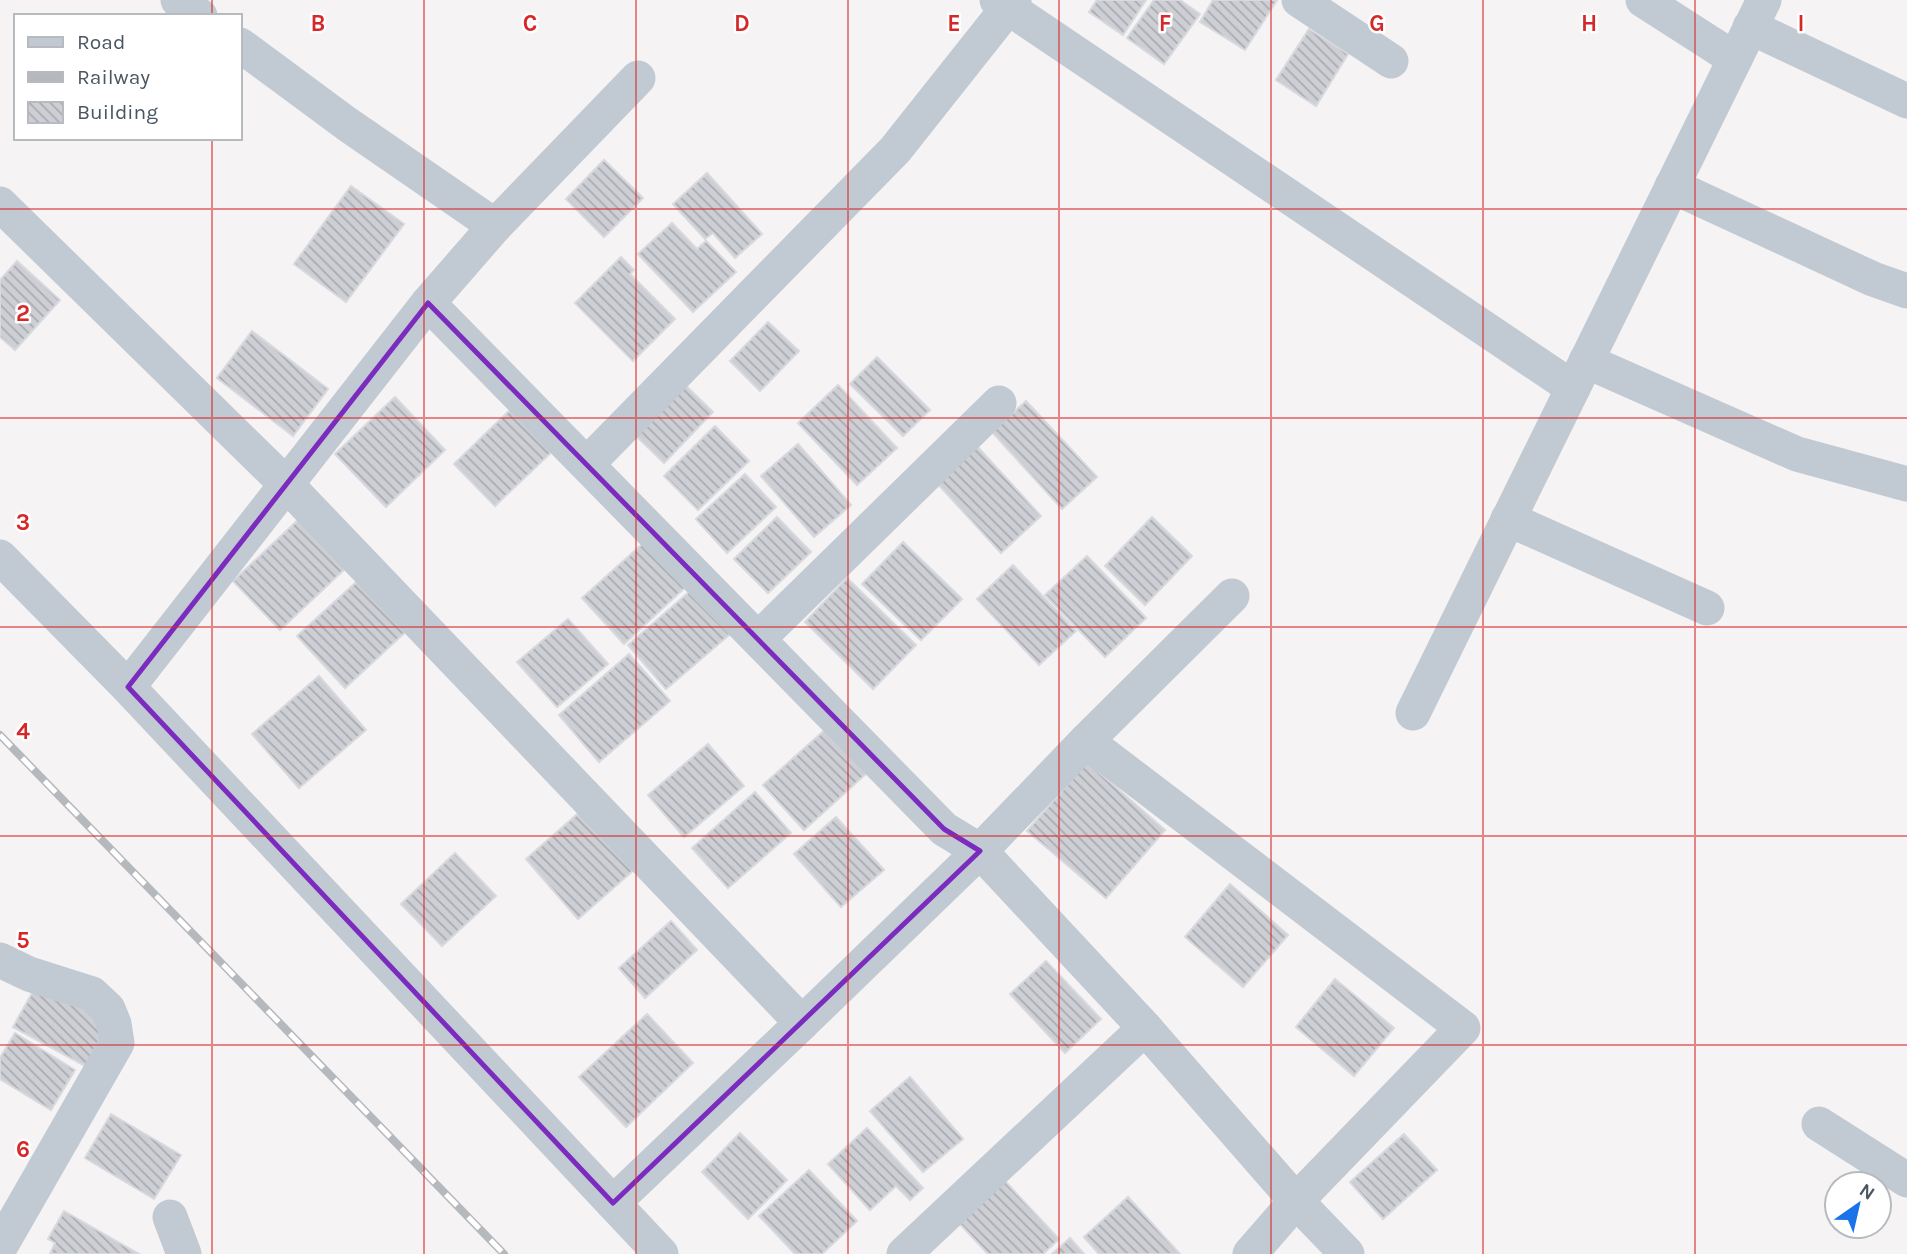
<svg xmlns="http://www.w3.org/2000/svg" width="1907" height="1254" viewBox="0 0 1907 1254" font-family="Karla,sans-serif">
<defs>
<pattern id="building-back-hatch" width="6" height="6" patternUnits="userSpaceOnUse" patternTransform="scale(1.75)"><rect width="6" height="6" fill="#cdcfd5"/><path d="M-1 5l2 2M0 0l6 6M5-1l2 2" fill="none" stroke="#a8abb0"/></pattern>
</defs>
<rect width="100%" height="100%" fill="#f5f3f3"/>
<!-- building -->
<g fill="url(#building-back-hatch)" stroke="#d7d9de" stroke-width="2">
<polygon points="1097,0 1146,0 1123,35 1089,12"/>
<polygon points="1154,0 1180,0 1200,14 1164,64 1127,38"/>
<polygon points="1213,0 1277,0 1245,50 1200,22"/>
<polygon points="1309,29 1348,54 1316,106 1276,80"/>
<polygon points="604,160 643,198 604,237 566,199"/>
<polygon points="707,173 762,234 735,258 713,233 705,239 673,204"/>
<polygon points="351,186 404,224 346,302 294,264"/>
<polygon points="672,223 697,249 706,241 736,272 693,312 638,254"/>
<polygon points="621,257 634,270 630,274 675,319 633,361 575,303"/>
<polygon points="17,261 60,300 15,350 0,337 0,280"/>
<polygon points="768,322 799,351 760,391 730,361"/>
<polygon points="252,331 328,389 293,436 217,378"/>
<polygon points="877,357 930,410 903,436 850,384"/>
<polygon points="682,382 713,412 664,463 633,433"/>
<polygon points="838,385 897,448 857,485 798,423"/>
<polygon points="395,397 445,450 386,507 335,454"/>
<polygon points="1026,401 1097,477 1062,509 992,432"/>
<polygon points="515,405 557,447 495,506 454,464"/>
<polygon points="715,426 749,461 698,510 664,476"/>
<polygon points="798,444 851,505 814,537 761,476"/>
<polygon points="975,444 1041,516 1001,553 935,481"/>
<polygon points="745,474 776,507 727,553 696,519"/>
<polygon points="777,517 811,552 768,593 734,559"/>
<polygon points="1152,517 1192,556 1145,605 1105,566"/>
<polygon points="300,518 347,567 280,630 233,581"/>
<polygon points="649,538 690,583 624,644 582,598"/>
<polygon points="903,542 962,599 921,640 862,584"/>
<polygon points="1087,556 1146,618 1105,657 1045,595"/>
<polygon points="1013,565 1076,631 1039,665 977,599"/>
<polygon points="364,575 412,626 345,688 297,636"/>
<polygon points="847,578 916,645 873,689 805,622"/>
<polygon points="696,586 735,630 666,689 628,645"/>
<polygon points="568,619 608,664 557,707 517,662"/>
<polygon points="629,654 670,701 599,762 559,715"/>
<polygon points="319,676 366,730 299,788 252,734"/>
<polygon points="827,728 867,773 804,830 763,785"/>
<polygon points="708,744 744,786 684,837 648,795"/>
<polygon points="1087,762 1165,830 1106,898 1027,831"/>
<polygon points="755,792 791,833 728,888 692,848"/>
<polygon points="590,803 643,862 578,919 526,859"/>
<polygon points="836,817 884,870 841,907 794,854"/>
<polygon points="455,853 496,896 442,946 401,904"/>
<polygon points="1230,884 1288,935 1243,987 1185,937"/>
<polygon points="671,921 697,950 645,998 619,968"/>
<polygon points="1046,961 1101,1019 1065,1053 1010,994"/>
<polygon points="1335,979 1394,1028 1354,1076 1296,1027"/>
<polygon points="37,984 109,1023 85,1066 13,1027"/>
<polygon points="647,1014 693,1063 626,1127 579,1077"/>
<polygon points="15,1033 75,1070 51,1110 0,1079 0,1058"/>
<polygon points="910,1077 963,1139 923,1172 870,1111"/>
<polygon points="111,1114 181,1155 154,1199 85,1158"/>
<polygon points="867,1128 923,1188 910,1200 896,1186 870,1210 828,1164"/>
<polygon points="740,1133 787,1180 748,1219 702,1172"/>
<polygon points="1404,1134 1437,1170 1383,1219 1350,1182"/>
<polygon points="809,1170 857,1221 822,1254 795,1254 759,1216"/>
<polygon points="1004,1180 1059,1239 1043,1254 988,1254 958,1222"/>
<polygon points="1128,1197 1180,1254 1099,1254 1084,1237"/>
<polygon points="64,1211 139,1254 50,1254 55,1243 48,1239"/>
<polygon points="1070,1238 1084,1254 1052,1254"/>
</g>
<g fill="none" stroke-linecap="round" stroke-linejoin="round">
<!-- minor -->
<g stroke="#c1cad2" stroke-width="35">
<polyline points="178,0 200,16"/>
<polyline points="997,0 1573,388"/>
<polyline points="1299,0 1391,61"/>
<polyline points="1643,0 1735,59"/>
<polyline points="1750,27 1907,101"/>
<polyline points="1672,186 1873,279 1907,291"/>
<polyline points="0,204 287,485 802,1023 613,1203 128,687 0,557"/>
<polyline points="495,226 638,78"/>
<polyline points="428,303 944,829 980,851 1145,1028 1296,1201 1347,1254"/>
<polyline points="1586,361 1797,454 1907,484"/>
<polyline points="587,464 895,150 1014,0"/>
<polyline points="1508,519 1707,608"/>
<polyline points="758,639 999,403"/>
<polyline points="128,687 428,303 495,226 347,124 240,45"/>
<polyline points="1413,713 1764,0"/>
<polyline points="1086,741 1463,1028 1296,1201 1250,1254"/>
<polyline points="0,960 29,974 92,994 108,1009 114,1024 117,1043 0,1247"/>
<polyline points="802,1023 980,851 1086,741 1232,596"/>
<polyline points="1819,1124 1907,1180"/>
<polyline points="613,1203 661,1254"/>
<polyline points="170,1217 184,1254"/>
<polyline points="904,1254 1145,1028"/>
</g>
<!-- rail casing -->
<g stroke="#b5b8bd" stroke-width="8">
<polyline id="rail" points="0,735 504,1254"/>
</g>
<!-- rail -->
<use href="#rail" stroke="#fff" stroke-width="5" stroke-dasharray="16" stroke-linecap="butt"/>
</g>
<!-- marked area -->
<path fill="none" stroke="#7b2cbf" stroke-width="5" stroke-linejoin="round" d="M 428,303 L 944,829 L 980,851 L 613,1203 L 128,687 Z"/>
<!-- grid -->
<path fill="none" stroke="#d62828" stroke-width="2" stroke-opacity="0.55" d="M 212,0 L 212,16M 424,0 L 424,1254M 636,0 L 636,1254M 848,0 L 848,1254M 1059,0 L 1059,1254M 1271,0 L 1271,1254M 1483,0 L 1483,1254M 1695,0 L 1695,1254M 212,138 L 212,1254M 0,209 L 1907,209M 0,418 L 1907,418M 0,627 L 1907,627M 0,836 L 1907,836M 0,1045 L 1907,1045"/>
<g font-size="23" text-anchor="middle" font-weight="bold" fill="#d62828" stroke="#fff" stroke-width="5" stroke-linejoin="round" paint-order="stroke">
<text x="318" y="31">B</text>
<text x="530" y="31">C</text>
<text x="742" y="31">D</text>
<text x="954" y="31">E</text>
<text x="1165" y="31">F</text>
<text x="1377" y="31">G</text>
<text x="1589" y="31">H</text>
<text x="1801" y="31">I</text>
<text x="23" y="321">2</text>
<text x="23" y="530">3</text>
<text x="23" y="739">4</text>
<text x="23" y="948">5</text>
<text x="23" y="1157">6</text>
</g>
<!-- legend -->
<rect x="14" y="14" width="228" height="126" fill="#ffffff" stroke="#b7bbc0" stroke-width="2"/>
<rect x="28" y="37" width="35" height="10" fill="#c1cad2" stroke="#b7bbc0" stroke-width="2"/>
<text x="77" y="49" font-size="21" fill="#4a5661">Road</text>
<rect x="28" y="72" width="35" height="10" fill="#b5b8bd" stroke="#b7bbc0" stroke-width="2"/>
<text x="77" y="84" font-size="21" fill="#4a5661">Railway</text>
<rect x="28" y="102" width="35" height="21" fill="url(#building-back-hatch)" stroke="#b7bbc0" stroke-width="2"/>
<text x="77" y="119" font-size="21" fill="#4a5661">Building</text>
<!-- north arrow -->
<g transform="translate(1858 1205) rotate(34)"><circle r="33" fill="#ffffff" stroke="#b7bbc0" stroke-width="2"/>
<path d="M0-5L12 26L0 18L-12 26Z" fill="#1a73e8"/>
<text y="-10" font-size="19" font-weight="bold" text-anchor="middle" fill="#4a5661">N</text>
</g>
</svg>
